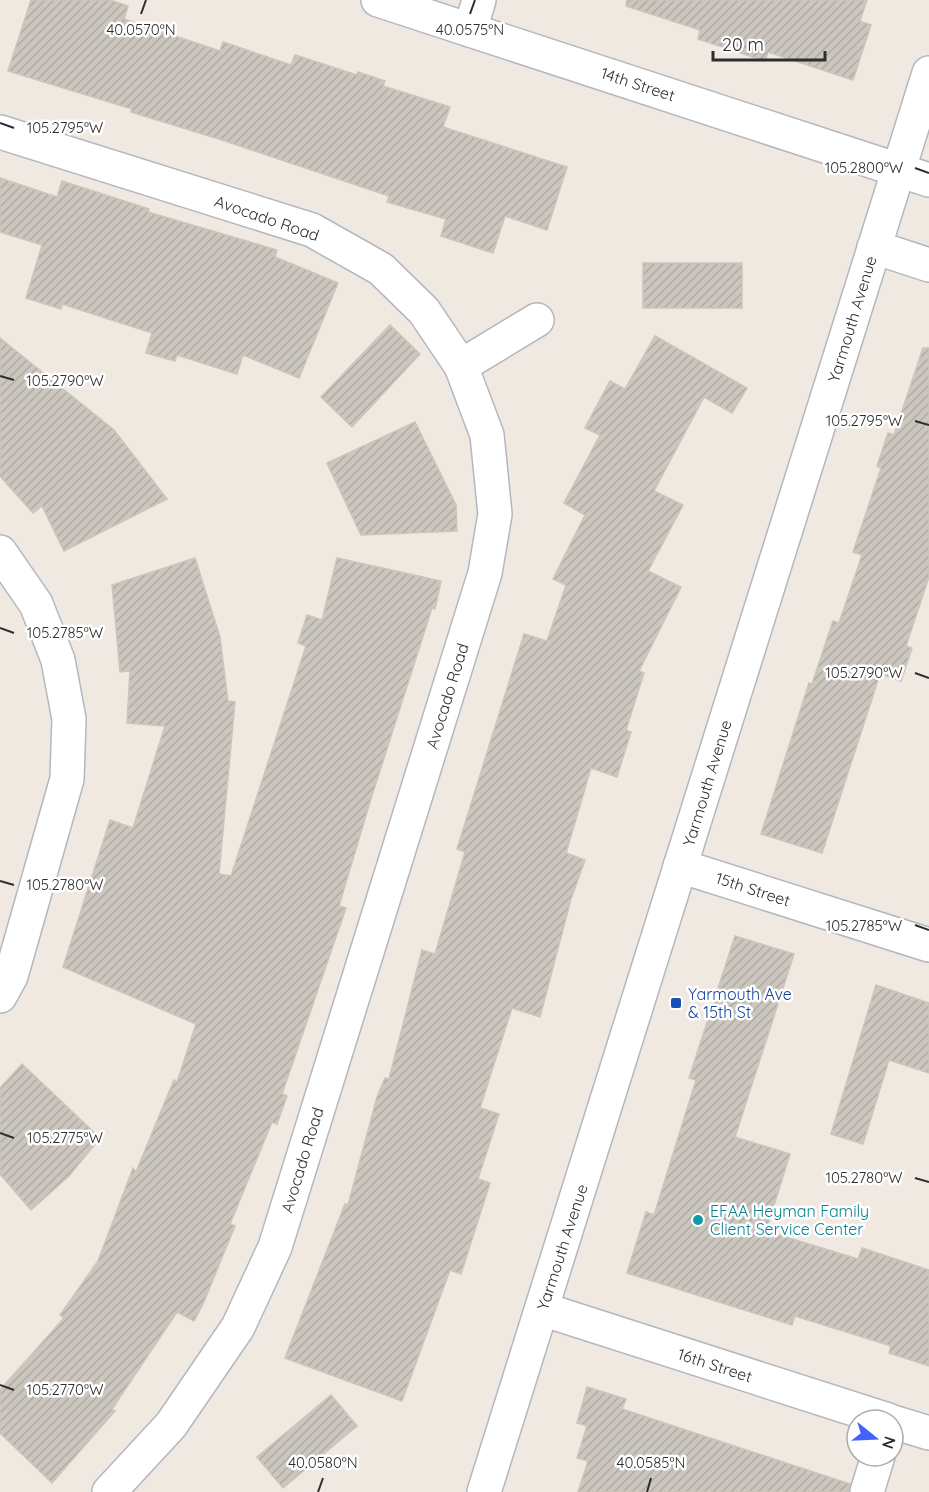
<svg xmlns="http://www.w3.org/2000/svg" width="929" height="1492" viewBox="0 0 929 1492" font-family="Quicksand,sans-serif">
<defs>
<pattern id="building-hatch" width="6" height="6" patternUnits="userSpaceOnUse" patternTransform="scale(1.5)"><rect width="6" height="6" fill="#cbc7bf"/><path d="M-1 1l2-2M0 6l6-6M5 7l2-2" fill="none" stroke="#afaba4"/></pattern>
</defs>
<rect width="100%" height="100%" fill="#efe9e1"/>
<!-- building -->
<g fill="url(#building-hatch)" stroke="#cbc5ba" stroke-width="1.5">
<polygon points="31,0 110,0 128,6 124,19 220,51 223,42 291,65 295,55 357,75 358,72 385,81 383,86 450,107 443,127 567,167 547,230 505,216 493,253 441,236 446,219 387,202 389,196 225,141 131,112 132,109 8,71"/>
<polygon points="627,0 867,0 860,21 871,25 853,80 768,52 765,61 698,39 700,30 626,6"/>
<polygon points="0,178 57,197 62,181 149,209 148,212 277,250 275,257 338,283 299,378 243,355 237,374 177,355 175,361 146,353 152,333 62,304 61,309 26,298 42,245 0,232"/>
<rect x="643" y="263" width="99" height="45"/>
<polygon points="390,325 420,354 352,427 321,397"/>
<polygon points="655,336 747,388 732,413 704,397 654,491 683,505 648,571 681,587 639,671 644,673 626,730 631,732 617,777 591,768 566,853 585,860 571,899 540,1017 512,1008 480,1108 499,1114 478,1179 490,1183 461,1274 450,1270 402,1401 285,1358 345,1204 348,1205 377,1097 385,1078 389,1079 422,950 435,954 465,852 457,849 524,634 547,641 566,585 553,579 585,515 564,503 600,435 585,428 610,381 625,389"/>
<polygon points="0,338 114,430 167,499 64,551 42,506 33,513 0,476"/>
<polygon points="923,348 929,348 929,577 906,646 912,648 901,681 880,674 822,853 761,834 809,683 812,684 833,621 839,623 862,555 853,552 881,468 877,466 888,433 894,435"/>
<polygon points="415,422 456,505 457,531 361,535 327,463"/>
<polygon points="195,558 220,637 228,701 235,702 219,874 231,876 306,646 298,643 307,615 322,620 337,558 441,581 435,609 432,608 370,802 339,906 346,908 282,1094 287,1096 277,1124 272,1122 230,1224 235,1226 203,1304 194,1321 177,1312 112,1409 115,1411 52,1483 0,1433 0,1390 64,1318 60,1315 98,1261 133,1168 136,1172 174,1080 177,1082 196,1024 63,967 110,820 133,828 165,726 127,723 130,671 120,672 112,585"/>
<polygon points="735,936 794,954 735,1137 790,1154 766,1231 858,1259 862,1248 929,1270 929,1366 889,1353 891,1346 795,1316 792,1325 627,1273 646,1212 654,1215 696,1080 689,1078"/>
<polygon points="876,985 929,1003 929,1073 889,1060 863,1144 831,1134"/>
<polygon points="22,1064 100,1138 69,1176 31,1210 0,1174 0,1088"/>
<polygon points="587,1387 626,1399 622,1409 850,1484 849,1492 578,1492 588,1461 577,1458 587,1426 577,1423"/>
<polygon points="331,1395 357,1426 283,1488 257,1457"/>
</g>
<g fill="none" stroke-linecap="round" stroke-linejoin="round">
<!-- minor casing -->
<g stroke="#b4b7c1" stroke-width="36">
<g id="minor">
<polyline points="378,0 929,180"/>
<polyline points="470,30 479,0"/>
<polyline points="0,132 312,230 381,269 424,311 461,366 487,435 495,514 485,573 275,1247 238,1327 171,1425 109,1492"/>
<polyline points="874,247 929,265"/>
<polyline points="461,366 537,320"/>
<polyline points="0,552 36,604 58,660 69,719 67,779 11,976 0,996"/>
<polyline points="680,866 929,945"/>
<polyline points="542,1309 888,1420"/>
<polyline points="893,1422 929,1433"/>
<polyline points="484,1492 929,73"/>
<polyline points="867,1492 878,1456"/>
</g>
</g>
<!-- minor -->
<use href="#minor" stroke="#fff" stroke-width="33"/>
</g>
<!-- ticks -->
<path fill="none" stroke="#2e2e2e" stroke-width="2" d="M 141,14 L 146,0M 470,14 L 475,0M 0,123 L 14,128M 915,168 L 929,173M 0,376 L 14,380M 915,421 L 929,425M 0,628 L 14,633M 915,673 L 929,678M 0,881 L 14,885M 915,925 L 929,930M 0,1133 L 14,1138M 915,1178 L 929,1182M 0,1385 L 14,1390M 318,1492 L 323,1478M 647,1492 L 651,1478"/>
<!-- markers -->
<rect fill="#1a4fb4" stroke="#fff" stroke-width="2" x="670" y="997" width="12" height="12" rx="3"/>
<circle fill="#0f9aa8" stroke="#fff" stroke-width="2" cx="698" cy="1220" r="6"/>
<g text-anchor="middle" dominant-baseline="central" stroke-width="5" stroke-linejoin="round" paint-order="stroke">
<!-- street labels -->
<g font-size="16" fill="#2e2e2e" stroke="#fff">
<text transform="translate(638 84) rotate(18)">14th Street</text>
<text transform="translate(267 218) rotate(19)">Avocado Road</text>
<text transform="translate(852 319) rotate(-73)">Yarmouth Avenue</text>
<text transform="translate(447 696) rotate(-73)">Avocado Road</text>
<text transform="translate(707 783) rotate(-73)">Yarmouth Avenue</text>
<text transform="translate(753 889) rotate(18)">15th Street</text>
<text transform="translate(302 1160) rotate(-73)">Avocado Road</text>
<text transform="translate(562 1247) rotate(-72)">Yarmouth Avenue</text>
<text transform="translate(715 1365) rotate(18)">16th Street</text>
</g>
<!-- transit labels -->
<g font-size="16" fill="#164399" stroke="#fff" text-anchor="start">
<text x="688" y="994">Yarmouth Ave<tspan x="688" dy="18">&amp; 15th St</tspan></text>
</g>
<!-- culture labels -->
<g font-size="16" fill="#0d838f" stroke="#fff" text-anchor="start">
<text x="710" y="1211">EFAA Heyman Family<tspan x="710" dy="18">Client Service Center</tspan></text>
</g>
</g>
<g font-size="15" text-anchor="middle" fill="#2e2e2e" stroke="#fff" stroke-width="5" stroke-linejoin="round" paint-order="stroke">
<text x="141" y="35">40.0570°N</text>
<text x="470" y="35">40.0575°N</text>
<text x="65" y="133">105.2795°W</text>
<text x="864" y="173">105.2800°W</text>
<text x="65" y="386">105.2790°W</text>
<text x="864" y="426">105.2795°W</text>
<text x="65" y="638">105.2785°W</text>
<text x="864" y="678">105.2790°W</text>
<text x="65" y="890">105.2780°W</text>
<text x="864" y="931">105.2785°W</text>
<text x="65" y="1143">105.2775°W</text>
<text x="864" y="1183">105.2780°W</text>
<text x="65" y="1395">105.2770°W</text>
<text x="323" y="1468">40.0580°N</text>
<text x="651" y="1468">40.0585°N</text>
</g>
<!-- north arrow -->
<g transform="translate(875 1438) rotate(108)"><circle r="28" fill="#ffffff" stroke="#ababab" stroke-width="1.5"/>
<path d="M0-4.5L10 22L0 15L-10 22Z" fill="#4264fb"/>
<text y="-9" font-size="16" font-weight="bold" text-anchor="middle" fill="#2e2e2e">N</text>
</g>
<!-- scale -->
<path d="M713 51v9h112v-9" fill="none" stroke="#2e2e2e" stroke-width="3"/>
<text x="722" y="51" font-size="18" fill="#2e2e2e" stroke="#ffffff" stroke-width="4.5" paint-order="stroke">20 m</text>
</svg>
